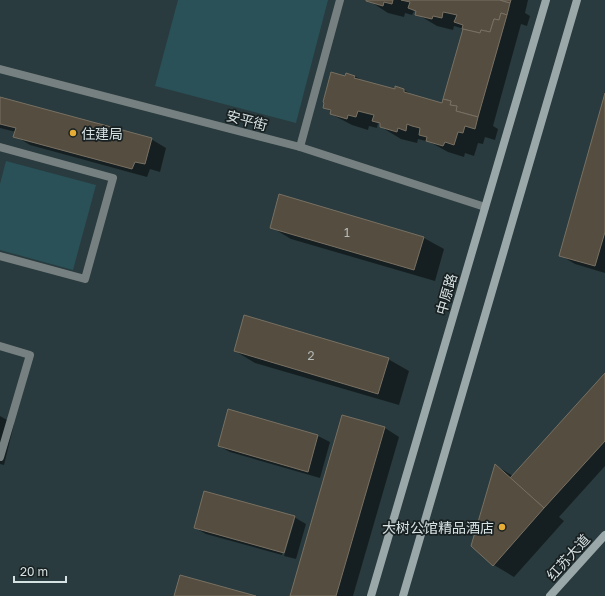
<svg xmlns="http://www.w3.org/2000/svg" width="605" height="596" viewBox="0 0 605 596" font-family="'Golos Text','Noto Sans SC',sans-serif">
<rect width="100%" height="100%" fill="#293b3e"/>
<!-- green -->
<g fill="#295157">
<polygon points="178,0 328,0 296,123 155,86"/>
<polygon points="6,161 96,185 73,270 0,250 0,184"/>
</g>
<!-- shadow -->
<g fill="#0007">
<polygon points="368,0 528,0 525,13 530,16 527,26 521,24 493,126 498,129 495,140 485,137 483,144 478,143 474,156 465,153 464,157 448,152 426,140 426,141 418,139 417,143 401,139 381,127 381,125 378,123 377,128 369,126 368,130 352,125 331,114 332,112 324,107 346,77 355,76 364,82 395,91 404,90 414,96 443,104 464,29 454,26 453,30 437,26 417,14 417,12 414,11 412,15 405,13 404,17 388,13"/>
<polygon points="605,97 605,273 575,264 560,255"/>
<polygon points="0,98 151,139 166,148 160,172 150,169 147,177 30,145 15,136 16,132 0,128"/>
<polygon points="271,227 424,238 444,249 435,281 291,239"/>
<polygon points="235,351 388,359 409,371 399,405 255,363"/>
<polygon points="605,375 605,466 559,517 564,521 514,577 494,565 495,465 513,476"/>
<polygon points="229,410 318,436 330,442 320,478 230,452 219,446"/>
<polygon points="0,416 14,424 4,465 0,464"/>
<polygon points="385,428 399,437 353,596 291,596"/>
<polygon points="294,517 306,524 296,559 284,556 295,519 293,519 282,555 206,534 195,528"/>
</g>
<!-- building -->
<g fill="#554d40" stroke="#787062">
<polygon points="366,0 393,0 392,4 384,2 383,6 366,1"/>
<polygon points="401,0 500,0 510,3 507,15 501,13 499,20 494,19 490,32 481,30 480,33 462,29 463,25 454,22 457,15 448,13 443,12 442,18 433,16 432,19 415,15 416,11 408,8 410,2"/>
<polygon points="500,0 511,0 510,3"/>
<polygon points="501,13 507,15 478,117 456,111 457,106 450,105 451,101 443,99 463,29 480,33 481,30 490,32 494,19 499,20"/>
<polygon points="331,72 345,76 346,73 355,76 354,78 395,89 395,86 404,89 404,92 442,103 443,99 451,101 450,105 457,106 456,111 478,117 475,129 465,126 463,133 458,132 454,145 445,142 443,146 426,141 427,137 419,135 420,128 412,126 407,124 406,131 398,128 397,132 380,127 380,123 372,121 374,115 358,111 356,117 348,115 347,119 330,114 331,110 323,108 324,103 323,102"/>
<polygon points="605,93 605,232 595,266 559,256"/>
<polygon points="0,97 152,138 145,164 135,162 132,169 13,137 16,128 0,124"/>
<polygon points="279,194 424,237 414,270 270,228"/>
<polygon points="244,315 389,358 378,394 234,351"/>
<polygon points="605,373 605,441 544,508 510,478"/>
<polygon points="228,409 318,435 308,472 218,446"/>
<polygon points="342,415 385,427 336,596 290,596"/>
<polygon points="495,464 544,508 493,566 471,546"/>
<polygon points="204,491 295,516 284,553 194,528"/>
<polygon points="180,575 256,596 174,596"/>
</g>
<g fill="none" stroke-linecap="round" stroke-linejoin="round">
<!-- service -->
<g stroke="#778081" stroke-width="8">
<polyline points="0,147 113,178 85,279 0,256"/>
<polyline points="0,346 30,355 0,457"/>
</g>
<!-- minor -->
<g stroke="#778081" stroke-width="8">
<polyline points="0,69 300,147 485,207"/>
<polyline points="300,147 340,0"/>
</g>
<!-- secondary -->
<g stroke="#9ba8aa" stroke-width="8">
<polyline points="371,596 546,0"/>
<polyline points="403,596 577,0"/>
<polyline points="550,596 605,535"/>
</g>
</g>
<!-- markers -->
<g fill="#e5ad36" stroke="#182022" stroke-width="1.5">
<circle cx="73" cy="133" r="4"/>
<circle cx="502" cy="527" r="4"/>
</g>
<g text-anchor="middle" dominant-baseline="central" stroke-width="3.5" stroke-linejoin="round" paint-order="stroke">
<!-- number labels -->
<g font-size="12" fill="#b6bcba">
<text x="347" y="232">1</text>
<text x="311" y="355">2</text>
</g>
<!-- street labels -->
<g font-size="14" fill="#d6e1e2" stroke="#182022">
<text transform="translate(247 120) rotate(15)">安平街</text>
<text transform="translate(446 294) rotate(-74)">中原路</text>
<text transform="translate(568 557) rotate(-48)">红苏大道</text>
</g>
<!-- poi labels -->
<g font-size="14" fill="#d6e1e2" stroke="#182022" text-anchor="start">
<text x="81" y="133">住建局</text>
<text x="494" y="527" text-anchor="end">大树公馆精品酒店</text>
</g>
</g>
<!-- scale -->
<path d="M14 576v6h52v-6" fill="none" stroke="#d6e1e2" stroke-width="2"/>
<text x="20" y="576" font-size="12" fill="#d6e1e2" stroke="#182022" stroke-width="3" paint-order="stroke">20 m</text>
</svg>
